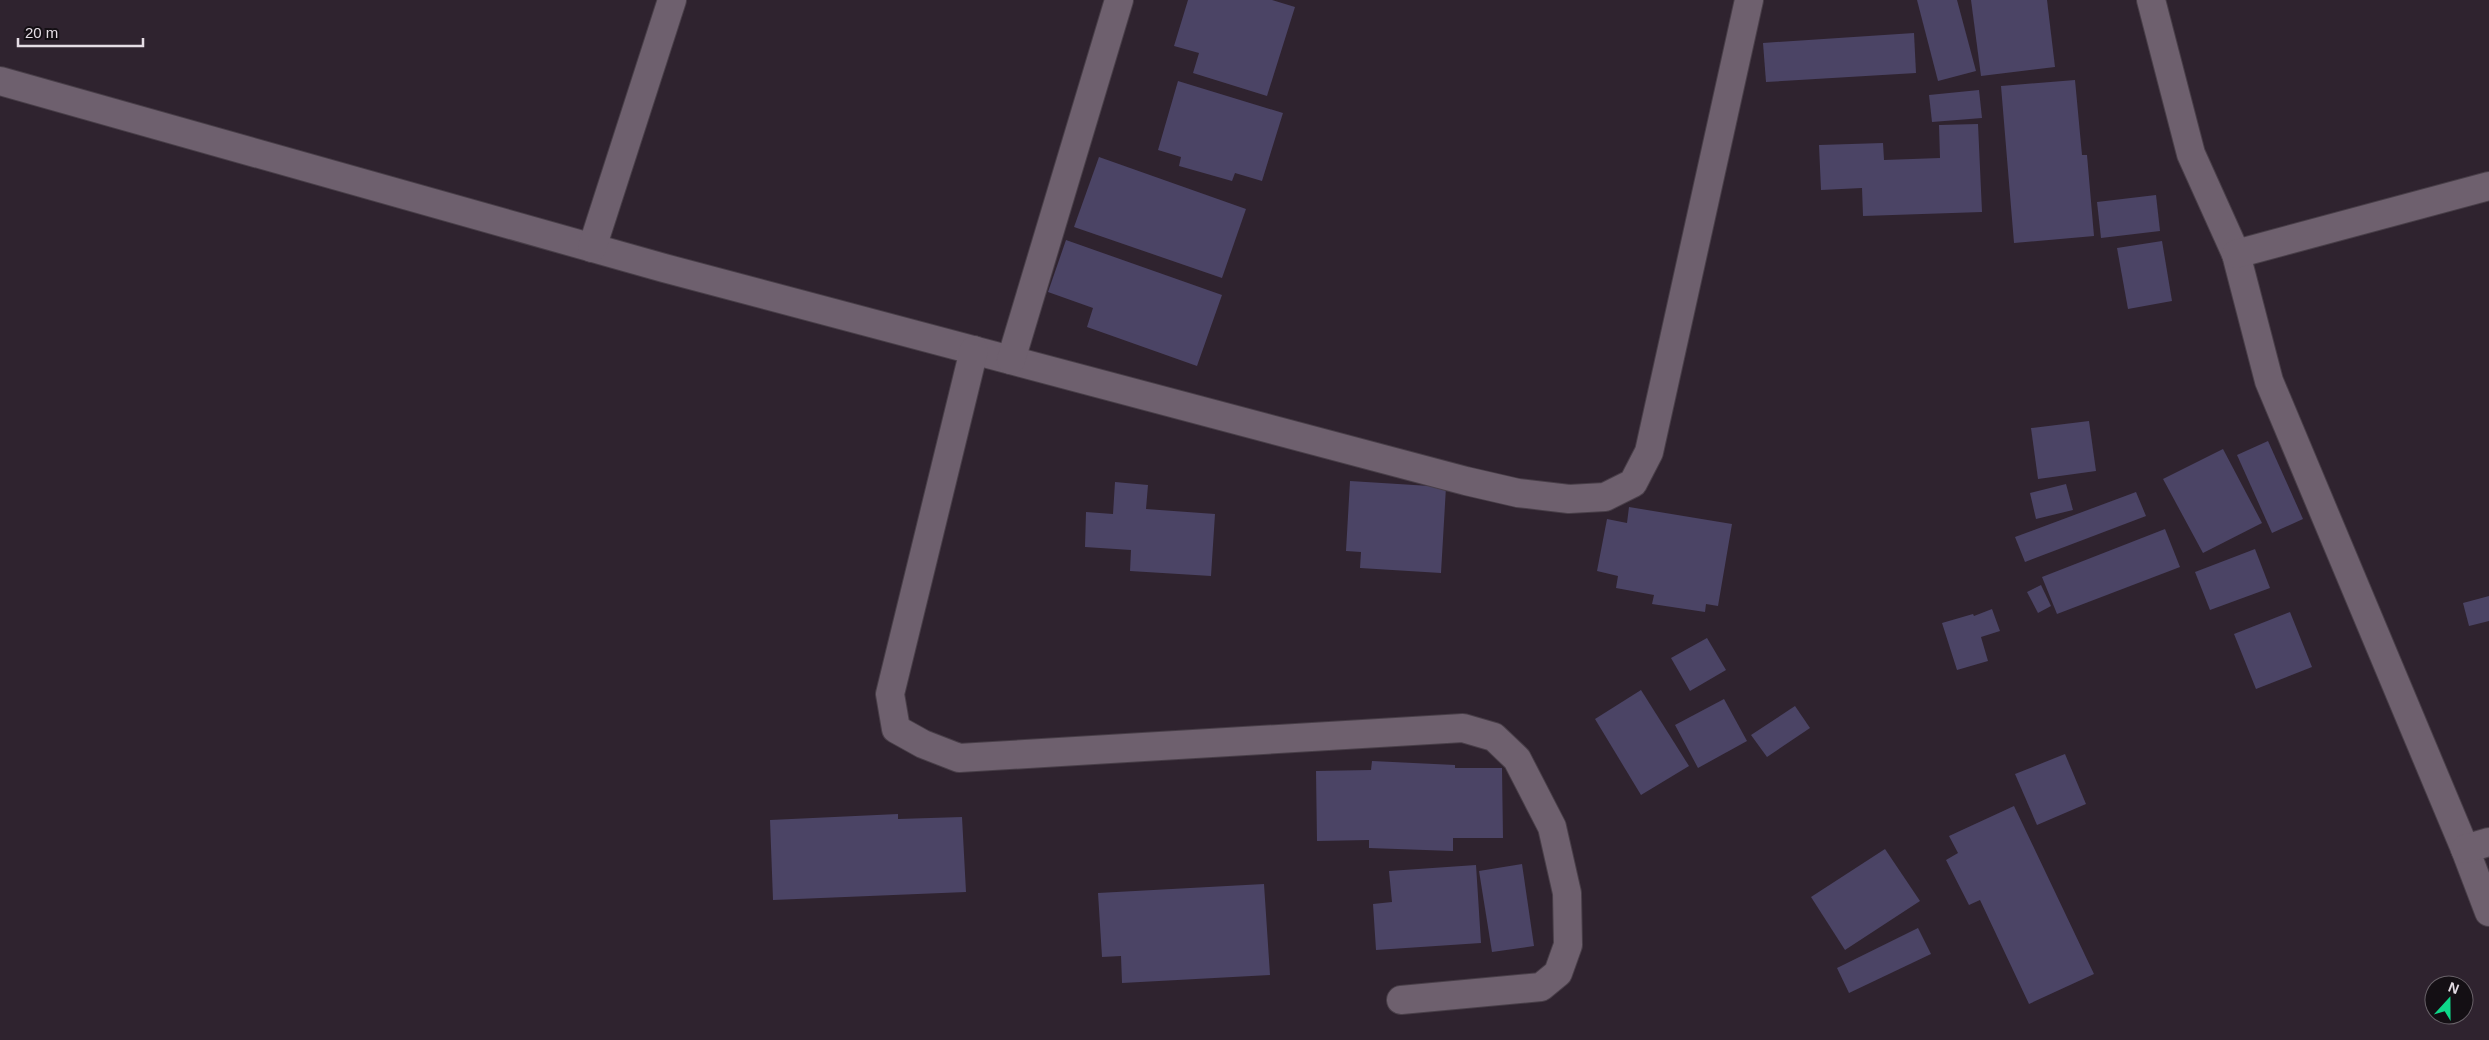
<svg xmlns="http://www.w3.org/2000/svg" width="2489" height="1040" viewBox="0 0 2489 1040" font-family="Arial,sans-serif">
<rect width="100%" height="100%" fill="#2f232f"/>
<!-- building -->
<g fill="#4b4465">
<polygon points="1188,0 1272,0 1295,7 1267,96 1193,73 1199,53 1174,46"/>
<polygon points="1917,0 1957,0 1976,71 1938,81"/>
<polygon points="1971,0 2047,0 2055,67 1981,76"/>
<polygon points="1914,33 1916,73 1766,82 1763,43"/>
<polygon points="2075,80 2082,155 2087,155 2094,236 2014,243 2001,86"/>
<polygon points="1178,81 1283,113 1262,181 1235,173 1232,181 1179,166 1181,157 1158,150"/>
<polygon points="1979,90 1982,118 1932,122 1929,95"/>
<polygon points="1978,124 1982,212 1863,216 1862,188 1821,190 1819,145 1883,143 1884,160 1940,158 1939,125"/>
<polygon points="1099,157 1246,209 1222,278 1074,227"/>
<polygon points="2156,195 2160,231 2101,238 2097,202"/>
<polygon points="1066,240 1222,295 1197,366 1087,327 1093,308 1048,292"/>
<polygon points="2162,241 2172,301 2128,309 2117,248"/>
<polygon points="2089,421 2096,471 2038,479 2031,428"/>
<polygon points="2268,441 2303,519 2272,533 2237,455"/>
<polygon points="2223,449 2262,523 2203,553 2163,479"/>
<polygon points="1350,481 1446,487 1441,573 1360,568 1361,552 1346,551"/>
<polygon points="1115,482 1148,485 1146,509 1215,514 1211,576 1130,571 1131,550 1085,547 1086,512 1113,514"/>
<polygon points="2066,484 2073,510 2036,519 2030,493"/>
<polygon points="2136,492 2146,516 2025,562 2015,537"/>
<polygon points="1629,507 1732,524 1718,606 1706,604 1705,612 1652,604 1654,595 1616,588 1618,576 1597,571 1607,519 1627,523"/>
<polygon points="2165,529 2180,567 2057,614 2042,577"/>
<polygon points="2255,549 2270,588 2210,610 2195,572"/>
<polygon points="2041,585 2051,606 2038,613 2027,592"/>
<polygon points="2489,596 2489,621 2469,626 2463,603"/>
<polygon points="1992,609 2000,631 1981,637 1988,661 1957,670 1942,623 1973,614 1974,616"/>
<polygon points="2290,612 2312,667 2256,689 2234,634"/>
<polygon points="1707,638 1726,670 1690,691 1671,658"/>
<polygon points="1641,690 1689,766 1641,795 1595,719"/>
<polygon points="1724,699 1747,741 1698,768 1675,725"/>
<polygon points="1795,706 1810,728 1767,757 1751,735"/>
<polygon points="2065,754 2086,804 2037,825 2015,774"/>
<polygon points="1372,761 1455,765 1455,768 1502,768 1503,838 1453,838 1453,851 1369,848 1369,840 1317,841 1316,771 1371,770"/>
<polygon points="2014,806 2094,974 2029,1004 1980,900 1969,905 1946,860 1958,853 1949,836"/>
<polygon points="898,814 898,819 962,817 966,892 773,900 770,820"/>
<polygon points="1885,849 1920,901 1845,950 1811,897"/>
<polygon points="1522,864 1534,946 1492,952 1479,871"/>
<polygon points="1476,865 1481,943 1376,950 1373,904 1392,902 1389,871"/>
<polygon points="1264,884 1270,975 1122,983 1121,956 1102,957 1098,893"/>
<polygon points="1918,928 1931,954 1849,993 1837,968"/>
</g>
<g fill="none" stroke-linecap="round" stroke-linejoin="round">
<!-- minor casing -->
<g stroke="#483e48" stroke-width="30">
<g id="minor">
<polyline points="2151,0 2191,154 2236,254 2269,381 2465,849 2489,912"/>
<polyline points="0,81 664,268 1466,481 1518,493 1569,499 1605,497 1633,483 1649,452 1749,0"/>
<polyline points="592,248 672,0"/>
<polyline points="2236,254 2489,186"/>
<polyline points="974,350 890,694 896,729 923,744 959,758 1463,728 1494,737 1517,759 1552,827 1567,893 1568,945 1558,973 1541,987 1401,1000"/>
<polyline points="1011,360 1119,0"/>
<polyline points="2465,849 2489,842"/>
</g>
</g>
<!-- minor -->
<use href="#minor" stroke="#6e606e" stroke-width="28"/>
</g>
<!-- north arrow -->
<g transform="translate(2449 1000) rotate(21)"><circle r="24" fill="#140f14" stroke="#686168"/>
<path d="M0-4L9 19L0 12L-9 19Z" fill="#0ed98a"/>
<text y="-8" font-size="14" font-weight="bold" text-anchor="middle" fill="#e5dde5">N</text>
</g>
<!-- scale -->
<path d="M18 38v8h125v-8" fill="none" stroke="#e5dde5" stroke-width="2.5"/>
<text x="25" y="38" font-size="15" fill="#e5dde5" stroke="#140f14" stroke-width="4" paint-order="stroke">20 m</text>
</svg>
